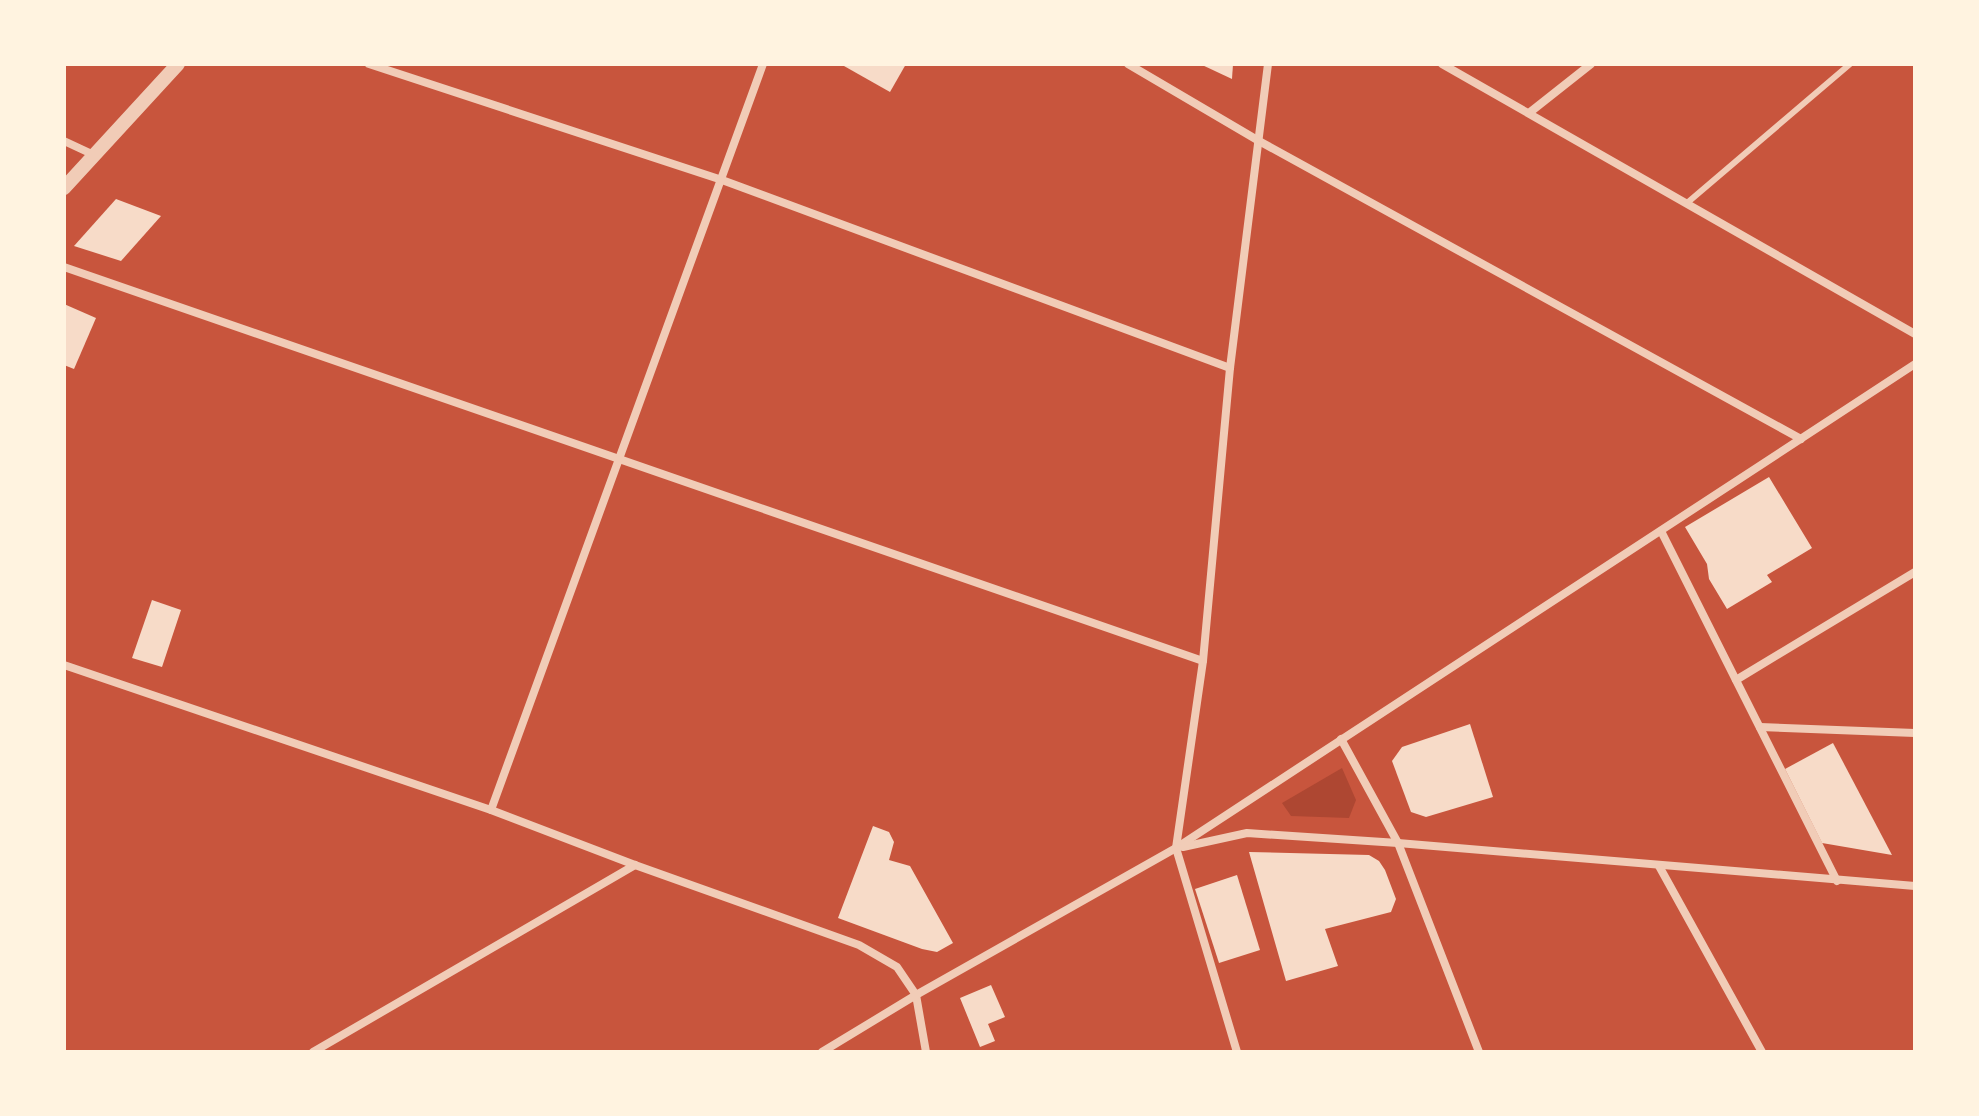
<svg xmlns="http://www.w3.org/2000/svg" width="1979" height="1116" viewBox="0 0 1979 1116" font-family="Quicksand,sans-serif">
<rect width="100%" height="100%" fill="#c8553d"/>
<!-- green -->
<polygon fill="#ae4732" points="1342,768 1356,800 1349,818 1291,816 1282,803"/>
<!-- building -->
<g fill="#f7dbc8">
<polygon points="845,64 906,64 890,92 844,66"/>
<polygon points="1200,64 1233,64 1232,79"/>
<polygon points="116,199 161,216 121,261 74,246"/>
<polygon points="64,304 96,318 74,369 64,365"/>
<polygon points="1769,477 1812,548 1767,575 1772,582 1727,609 1709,579 1707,564 1685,527"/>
<polygon points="152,600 181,610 162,667 132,658"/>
<polygon points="1470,724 1493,797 1426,817 1411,812 1392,761 1402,747"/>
<polygon points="1833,743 1892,855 1822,843 1785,769"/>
<polygon points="873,826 889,832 894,842 889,860 910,866 953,943 937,952 922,949 838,918"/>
<polygon points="1249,852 1369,855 1379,861 1385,870 1396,899 1391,912 1325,929 1338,966 1286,981"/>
<polygon points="1237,875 1260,950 1219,963 1195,889"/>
<polygon points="991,985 1005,1017 988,1024 995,1041 980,1047 960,998"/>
</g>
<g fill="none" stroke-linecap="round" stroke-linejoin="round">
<!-- service -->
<polyline stroke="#f1ccb7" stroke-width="6" points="1687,203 1850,64"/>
<!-- minor -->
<g stroke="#f1ccb7" stroke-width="8">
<polyline points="369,64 722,180 1230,368"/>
<polyline points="1128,64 1259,141 1801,439"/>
<polyline points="1442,64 1915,334"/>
<polyline points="1529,113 1591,64"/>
<polyline points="64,141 94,155"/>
<polyline points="64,267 1203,661"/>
<polyline points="1661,531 1837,881"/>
<polyline points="64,665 491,810 635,865 859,945 897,967 916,995 926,1052"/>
<polyline points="1736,680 1915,572"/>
<polyline points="1760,727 1915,733"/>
<polyline points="1341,739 1398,843 1479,1052"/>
<polyline points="491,810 763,64"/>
<polyline points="1183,847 1247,833 1398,843 1915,886"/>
<polyline points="1659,866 1762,1052"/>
<polyline points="313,1052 635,865"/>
<polyline points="822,1052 916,995 1176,848 1915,364"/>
<polyline points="1237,1052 1176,848 1203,661 1230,368 1268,64"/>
</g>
<!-- tertiary -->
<polyline stroke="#f1ccb7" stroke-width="14" points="64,188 178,64"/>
</g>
<!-- border -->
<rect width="1979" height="1116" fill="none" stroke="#fff3e0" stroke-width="132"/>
</svg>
